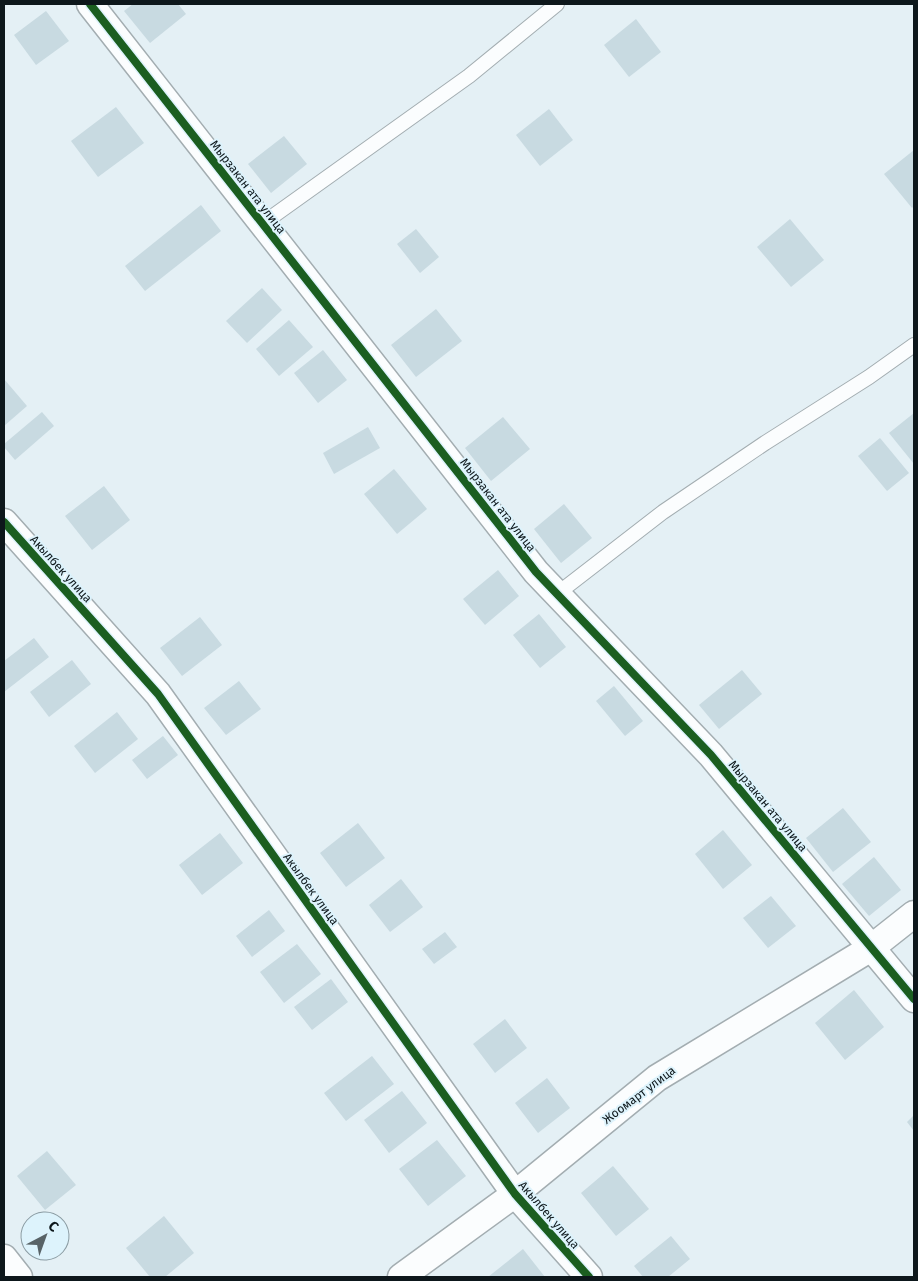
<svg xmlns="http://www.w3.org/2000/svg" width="918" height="1281" viewBox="0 0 918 1281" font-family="'Fira Sans',sans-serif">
<rect width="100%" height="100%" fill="#e4f0f5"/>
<!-- building -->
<g fill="#c8dae1">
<polygon points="133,4 178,4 186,14 150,43 124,11"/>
<polygon points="46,11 69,41 36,65 14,35"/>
<polygon points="636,19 661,52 629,77 604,45"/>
<polygon points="116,107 144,143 98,177 71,141"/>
<polygon points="549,109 573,140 540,166 516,135"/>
<polygon points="284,136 307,164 271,193 248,164"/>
<polygon points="914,150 914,206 912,208 884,174"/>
<polygon points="201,205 221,231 145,291 125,266"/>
<polygon points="790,219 824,260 791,287 757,247"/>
<polygon points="416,229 439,257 420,273 397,244"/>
<polygon points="262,288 282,310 247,343 226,321"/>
<polygon points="436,309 462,341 416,377 391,345"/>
<polygon points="289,320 313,347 279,376 256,349"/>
<polygon points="323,350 347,380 318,403 294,373"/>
<polygon points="4,379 27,406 4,426"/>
<polygon points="42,412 54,426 15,460 4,447 4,444"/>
<polygon points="914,413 914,464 889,433"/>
<polygon points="503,417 530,449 491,481 465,448"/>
<polygon points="368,427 380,448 334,474 323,453"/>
<polygon points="880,438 909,473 887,491 858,456"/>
<polygon points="394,469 427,509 397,534 364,494"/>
<polygon points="104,486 130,520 92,550 65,516"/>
<polygon points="564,504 592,538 561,563 534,529"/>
<polygon points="498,570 519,596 485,625 463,599"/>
<polygon points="539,614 566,647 540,668 513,635"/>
<polygon points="200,617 222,645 182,676 160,648"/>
<polygon points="34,638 49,657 4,692 4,661"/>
<polygon points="72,660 91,684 49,717 30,692"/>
<polygon points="742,670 762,694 719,729 699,705"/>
<polygon points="239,681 261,709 226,735 204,708"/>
<polygon points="614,686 643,721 625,736 596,701"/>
<polygon points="117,712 138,739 95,773 74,746"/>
<polygon points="163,736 178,755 147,779 132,760"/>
<polygon points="843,808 871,842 833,872 806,838"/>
<polygon points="358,823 385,858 346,887 320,853"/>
<polygon points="723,830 752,865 723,889 695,854"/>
<polygon points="220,833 243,863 202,895 179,865"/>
<polygon points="874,857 901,890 869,916 842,884"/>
<polygon points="401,879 423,907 390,932 369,905"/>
<polygon points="771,896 796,926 768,948 743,918"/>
<polygon points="269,910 285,931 252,957 236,936"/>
<polygon points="445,932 457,947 434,964 422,949"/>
<polygon points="297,944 321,974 284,1003 260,972"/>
<polygon points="331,979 348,1002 312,1030 294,1007"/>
<polygon points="854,990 884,1027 845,1060 815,1023"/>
<polygon points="505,1019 527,1048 495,1073 473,1044"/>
<polygon points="372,1056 394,1084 346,1121 324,1093"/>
<polygon points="547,1078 570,1108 538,1133 515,1103"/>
<polygon points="402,1091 427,1123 389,1153 364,1120"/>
<polygon points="914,1115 914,1131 907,1122"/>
<polygon points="437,1140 466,1176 428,1206 399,1169"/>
<polygon points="47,1151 76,1185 45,1210 17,1176"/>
<polygon points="613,1166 649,1209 616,1236 581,1193"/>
<polygon points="164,1216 194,1253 165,1277 150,1277 126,1248"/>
<polygon points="671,1236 690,1259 668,1277 643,1277 634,1266"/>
<polygon points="523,1249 545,1277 488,1277"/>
</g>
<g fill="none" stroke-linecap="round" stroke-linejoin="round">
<!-- service casing -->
<g stroke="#a3adb1" stroke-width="16">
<g id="service">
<polyline points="262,224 469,76 557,4"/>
<polyline points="557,594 663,512 765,443 869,377 914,345"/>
</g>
</g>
<!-- minor casing -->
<g stroke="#a3adb1" stroke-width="29">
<g id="minor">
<polyline points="90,4 536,572 711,755 914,999"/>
<polyline points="4,522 158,694 515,1194 589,1277"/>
<polyline points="4,1258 19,1277"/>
<polyline points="401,1277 515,1194 657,1078 871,948 914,914"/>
</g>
</g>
<!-- service -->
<use href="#service" stroke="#fbfdfe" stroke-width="14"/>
<!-- minor -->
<use href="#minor" stroke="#fbfdfe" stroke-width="26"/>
<!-- cycleway casing -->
<g stroke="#ddf3fc" stroke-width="11">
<g id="cycleway">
<polyline points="90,4 536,572 711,755 914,999"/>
<polyline points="4,522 158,694 515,1194 589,1277"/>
</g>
</g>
<!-- cycleway -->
<use href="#cycleway" stroke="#1b5e20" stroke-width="8"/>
</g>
<g text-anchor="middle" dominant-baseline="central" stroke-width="4" stroke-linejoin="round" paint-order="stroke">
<!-- street labels -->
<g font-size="12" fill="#0d171b" stroke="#ddf3fc">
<text transform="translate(248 187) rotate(52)">Мырзакан ата улица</text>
<text transform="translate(498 505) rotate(52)">Мырзакан ата улица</text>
<text transform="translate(61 569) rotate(48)">Акылбек улица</text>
<text transform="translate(768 806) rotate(50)">Мырзакан ата улица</text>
<text transform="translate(311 889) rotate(54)">Акылбек улица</text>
<text transform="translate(639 1095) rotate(-37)">Жоомарт улица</text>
<text transform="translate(549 1215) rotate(49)">Акылбек улица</text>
</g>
</g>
<!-- border -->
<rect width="918" height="1281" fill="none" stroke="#0d171b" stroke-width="10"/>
<!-- north arrow -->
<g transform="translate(45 1236) rotate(41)"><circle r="24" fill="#ddf3fc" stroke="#8a9ba2"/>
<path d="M0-4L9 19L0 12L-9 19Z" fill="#586367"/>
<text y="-8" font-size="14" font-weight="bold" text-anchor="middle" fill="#0d171b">С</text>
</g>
</svg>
